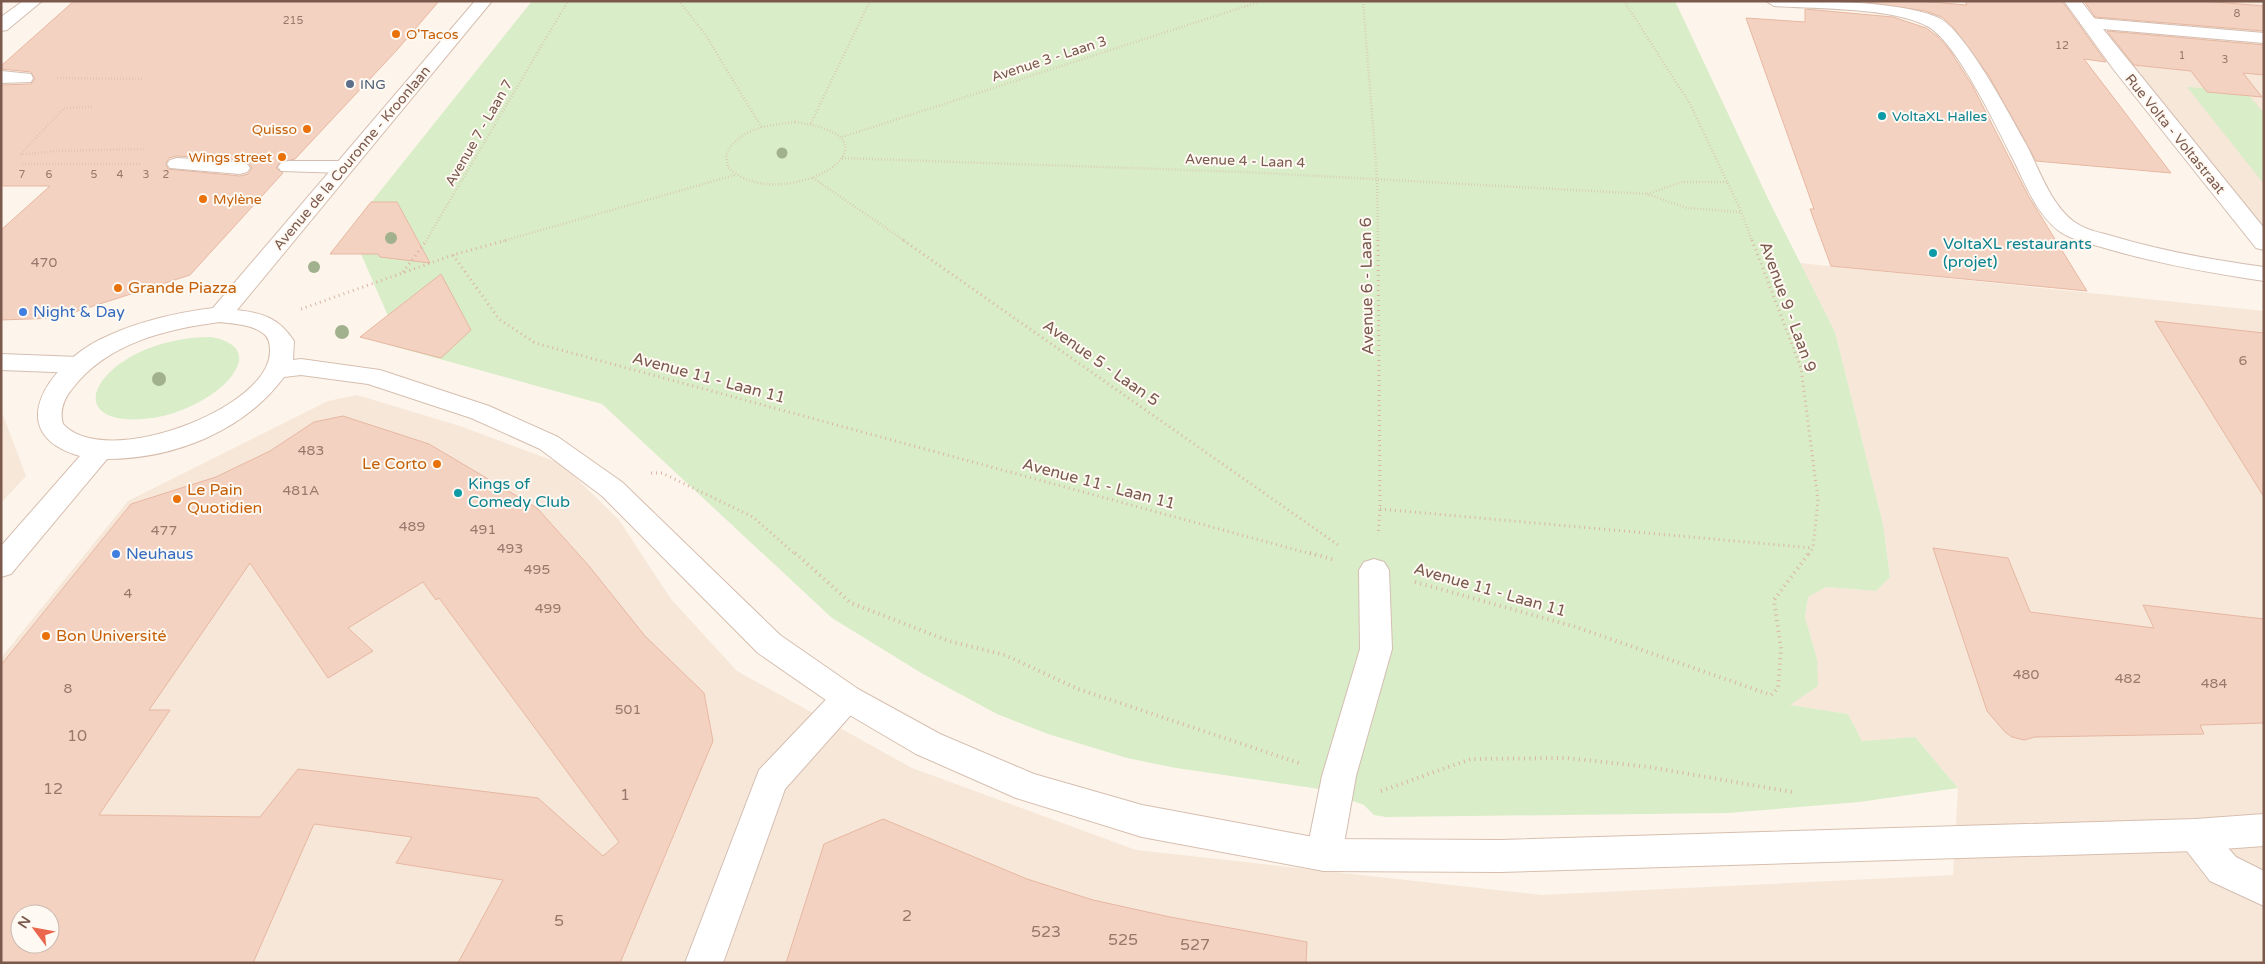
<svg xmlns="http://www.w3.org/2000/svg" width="2265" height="964" viewBox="0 0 2265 964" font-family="'Varela Round',sans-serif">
<rect width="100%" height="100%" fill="#fdf5eb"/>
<!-- residential -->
<g fill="#f6e7d9" fill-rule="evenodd">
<polygon points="2090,1 2264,1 2264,228 2123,58"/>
<path d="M 1800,263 L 2264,311 L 2264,963 L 1,963 L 1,658 L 128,501 L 328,401 L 357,395 L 460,426 L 562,464 L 619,520 L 671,599 L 737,671 L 912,768 L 1136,850 L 1541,895 L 1953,875 L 1958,788 L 1915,737 L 1862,741 L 1848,714 L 1789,705 L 1817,659 L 1805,617 L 1808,597 L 1826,587 L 1876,591 L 1890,576 L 1883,524 L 1835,332 ZM 20,914 L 50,914 L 50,944 L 20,944 Z"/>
<polygon points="1,410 26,476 1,503"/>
</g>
<!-- green -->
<g fill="#d9edc8">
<polygon points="532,1 1675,1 1771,205 1835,332 1883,524 1890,577 1876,591 1826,587 1808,597 1805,617 1817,659 1818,686 1790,705 1848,714 1862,741 1915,737 1958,788 1859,802 1728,813 1386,817 1374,815 1364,805 1319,789 1176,768 1127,758 1048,734 997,714 923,674 832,618 602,404 360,337 388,316 361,254 330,254"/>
<polygon points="2187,87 2245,91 2264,113 2264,184"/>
<path d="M 211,337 C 265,347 230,386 201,401 C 183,411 162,418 143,419 C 84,424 82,387 127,359 C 151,344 182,337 211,337 Z"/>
</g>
<!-- building -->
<g fill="#f4d2c2" stroke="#e7b7a1" fill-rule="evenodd">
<path d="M 74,1 L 439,1 L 397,50 L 295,159 L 280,162 L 276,168 L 283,173 L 190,275 L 56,318 L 1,320 L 1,230 L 50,186 L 1,186 L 1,85 L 31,84 L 35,79 L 31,72 L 1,69 L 1,66 ZM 177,156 L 240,160 L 248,162 L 252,168 L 248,174 L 240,176 L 168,169 L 166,163 L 169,158 Z"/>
<polygon points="1859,1 1919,1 1967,5 1965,1 2062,1 2106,62 2084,59 2171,173 2036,161 1989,76 1953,27 1942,17 1925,11"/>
<polygon points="2084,1 2203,1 2264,6 2264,31 2095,17"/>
<polygon points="1805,9 1893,17 1926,28 1937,36 1949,49 1972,85 2029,197 2087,291 1831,266 1810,209 1814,209 1746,18 1805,22"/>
<polygon points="2107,31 2264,45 2264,75 2243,73 2262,97 2207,92 2191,71 2134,65"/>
<polygon points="371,202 397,202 430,263 380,257 378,254 330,254"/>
<polygon points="441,274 471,330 441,358 360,337"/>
<polygon points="2155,321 2264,333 2264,497 2185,370"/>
<path d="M 343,416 L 429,444 L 537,508 L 589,566 L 645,636 L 704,693 L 713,741 L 620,963 L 458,963 L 503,880 L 396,863 L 412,837 L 314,824 L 253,963 L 1,963 L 1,665 L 131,504 L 216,477 L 270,451 L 314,422 ZM 250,563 L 328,678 L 373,651 L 348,628 L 423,582 L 436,600 L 439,598 L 619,842 L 603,856 L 538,798 L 298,769 L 260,817 L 99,815 L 170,710 L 149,710 ZM 20,914 L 50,914 L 50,944 L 20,944 Z"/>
<polygon points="1933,548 2008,558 2030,612 2154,628 2143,605 2264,619 2264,723 2200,725 2204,734 2035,737 2024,740 2012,737 2005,732 1987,711"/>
<polygon points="883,819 1027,879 1093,900 1170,917 1307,942 1306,963 786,963 824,844"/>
</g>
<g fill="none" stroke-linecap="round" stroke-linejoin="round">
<!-- lane casing -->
<g stroke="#d4beb2" stroke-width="2">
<g id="lane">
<polygon points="23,1 42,1 7,30 1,31 1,17"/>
<path d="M 1766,1 C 1810,1 1904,0 1941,19 C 1969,37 2009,114 2026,144 C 2039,169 2050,203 2073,221 C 2085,230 2098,232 2112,236 C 2161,251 2213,260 2264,267 L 2264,281 C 2211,273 2159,264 2108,249 C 2092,244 2073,241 2059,231 C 2035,213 2024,180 2011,155 C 1995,124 1956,41 1927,26 C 1890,7 1816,9 1774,6 Z"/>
<polygon points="2064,1 2081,1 2098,23 2095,27 2083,27"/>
<polygon points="1,71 31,74 33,78 31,82 1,83"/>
<polygon points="177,158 240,162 247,164 250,168 247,172 240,174 170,168 167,164 170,160"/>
<polygon points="288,161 344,161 351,163 354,167 351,171 344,173 281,171 278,167 281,163"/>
<polygon points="1374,559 1384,562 1389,570 1392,649 1356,776 1342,855 1337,867 1324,871 1311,867 1306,855 1322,776 1360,649 1359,570 1364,562"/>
</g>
</g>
<!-- street casing -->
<g stroke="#d4beb2" stroke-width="2">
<g id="street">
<polygon points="2089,18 2264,33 2264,43 2103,29 2264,228 2264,250 2256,248 2114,70 2080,23 2083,19"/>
<polygon points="1,354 79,357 88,359 91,365 88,371 79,373 1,370"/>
<polygon points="847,685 858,689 863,698 858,707 785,789 723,963 685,963 759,770 836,689"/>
<polygon points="2195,819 2207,824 2236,857 2264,871 2264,906 2210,881 2183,846 2177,835 2183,824"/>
</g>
</g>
<!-- secondary casing -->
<g stroke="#d7beaf" stroke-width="2">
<path id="secondary" d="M 475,1 L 492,1 L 237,310 C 263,313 279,318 294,341 L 293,360 L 301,359 L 380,370 L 489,406 L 558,437 L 622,482 L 780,635 L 858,689 L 940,734 L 1034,774 L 1142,805 L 1324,839 L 1500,840 L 2195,819 L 2264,814 L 2264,846 L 2195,851 L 1500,872 L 1324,871 L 1142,837 L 1016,798 L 916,754 L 836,707 L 758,653 L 602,496 L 540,449 L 471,418 L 368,384 L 301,375 L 284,377 C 244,431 174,459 107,459 L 11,574 L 1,577 L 1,546 L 80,456 C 0,433 50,365 99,340 C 135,322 174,313 213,308 ZM 220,322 C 234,324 252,324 264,334 C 269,338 270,344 270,351 C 271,408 105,471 63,424 C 59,410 64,399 72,389 C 107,343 166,329 220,322 Z"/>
</g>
<!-- path-far2 -->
<g stroke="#dab5a4" stroke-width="2.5" stroke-dasharray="0.5 2.5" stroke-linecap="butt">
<polyline points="679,1 705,34 762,128"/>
<polyline points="1363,1 1377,177 1378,241"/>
<polyline points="1624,1 1690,104 1741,211 1752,241"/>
<polyline points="57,78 144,79"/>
<polyline points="92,107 64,108 20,155 56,151 146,149"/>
<path d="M 795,122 C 920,139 779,219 728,167 L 726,155 C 738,128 769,125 795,122 Z"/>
<polyline points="811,123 870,1"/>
<polyline points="842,137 1262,1"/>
<polyline points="842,158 1245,172 1647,194"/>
<polyline points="22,164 142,164"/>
<polyline points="813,178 905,241"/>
<polyline points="1727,182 1682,182 1647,194 1687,208 1741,212"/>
<polyline points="426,241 568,1"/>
<polyline points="503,241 735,175"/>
</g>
<!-- path-far1 -->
<g stroke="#dab5a4" stroke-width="3" stroke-dasharray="1 4" stroke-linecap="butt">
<polyline points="903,240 1341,547"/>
<polyline points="1378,240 1380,509 1378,535"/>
<polyline points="1752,240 1801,368 1818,500 1813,548 1808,555"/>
<polyline points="453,255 499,319 535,343 1315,555"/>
<polyline points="403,272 427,240"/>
<polyline points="301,309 453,255 507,240"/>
<polyline points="651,473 662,473 753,517 796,555"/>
<polyline points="1380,509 1813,548"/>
</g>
<!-- path -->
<g stroke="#dab5a4" stroke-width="4" stroke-dasharray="1 4.5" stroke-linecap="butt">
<polyline points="795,553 851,603 949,641 1005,655 1078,689 1299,763"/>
<polyline points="1310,553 1335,560"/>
<polyline points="1415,582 1576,627 1771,695 1778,688 1781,649 1774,600 1809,553"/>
<polyline points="1381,791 1471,759 1567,758 1649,767 1792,792"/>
</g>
<!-- lane -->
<use href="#lane" fill="#fff" fill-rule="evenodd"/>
<!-- street -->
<use href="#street" fill="#fff" fill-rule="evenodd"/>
<!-- secondary -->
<use href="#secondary" fill="#fff" fill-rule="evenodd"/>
</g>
<!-- trees -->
<g fill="#a1b18d">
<circle cx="782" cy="153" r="5.5"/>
<circle cx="391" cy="238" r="6"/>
<circle cx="314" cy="267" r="6"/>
<circle cx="342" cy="332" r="7"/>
<circle cx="159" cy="379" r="7"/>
</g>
<!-- markers -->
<g fill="#e8710a" stroke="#fff9f3" stroke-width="2">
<circle cx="396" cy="34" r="5"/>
<circle cx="307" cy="129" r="5"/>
<circle cx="282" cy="157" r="5"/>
<circle cx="203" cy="199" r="5"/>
<circle cx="118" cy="288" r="5"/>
<circle cx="437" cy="464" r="5"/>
<circle cx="177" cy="499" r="5"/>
<circle cx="46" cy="636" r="5"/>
</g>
<circle fill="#5c6f8a" stroke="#fff9f3" stroke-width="2" cx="350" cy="84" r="5"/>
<g fill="#0f9aa8" stroke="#fff9f3" stroke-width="2">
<circle cx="1882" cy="116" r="5"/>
<circle cx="1933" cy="253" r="5"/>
<circle cx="458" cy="493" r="5"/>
</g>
<g fill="#3f7fe0" stroke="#fff9f3" stroke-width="2">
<circle cx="23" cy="312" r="5"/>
<circle cx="116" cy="554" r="5"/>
</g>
<g text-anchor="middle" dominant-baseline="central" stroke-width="4" stroke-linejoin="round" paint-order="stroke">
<!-- far-number labels -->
<g font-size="11" fill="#99776a">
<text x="2237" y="13">8</text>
<text x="293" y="20">215</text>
<text x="2062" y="45">12</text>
<text x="2182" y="55">1</text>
<text x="2225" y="59">3</text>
<text x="22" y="174">7</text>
<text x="49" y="174">6</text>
<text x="94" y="174">5</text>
<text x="120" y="174">4</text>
<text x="146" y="174">3</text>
<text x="166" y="174">2</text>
</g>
<!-- far-food labels -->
<g font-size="14" fill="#c56008" stroke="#fff9f3" text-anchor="start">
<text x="406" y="34">O'Tacos</text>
<text x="297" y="129" text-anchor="end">Quisso</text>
<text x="272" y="157" text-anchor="end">Wings street</text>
<text x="213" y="199">Mylène</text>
</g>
<!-- far-street labels -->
<g font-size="14" fill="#7b594c" stroke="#fff9f3">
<text transform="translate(1049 59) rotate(-18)">Avenue 3 - Laan 3</text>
<text transform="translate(479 133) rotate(-60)">Avenue 7 - Laan 7</text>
<text transform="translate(2175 134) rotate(51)">Rue Volta - Voltastraat</text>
<text transform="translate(352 158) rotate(-50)">Avenue de la Couronne - Kroonlaan</text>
<text transform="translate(1245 161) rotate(2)">Avenue 4 - Laan 4</text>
</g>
<!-- far-service labels -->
<g font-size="14" fill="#4e5e75" stroke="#fff9f3" text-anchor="start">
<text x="360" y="84">ING</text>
</g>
<!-- far-culture labels -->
<g font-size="14" fill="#0d838f" stroke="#fff9f3" text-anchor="start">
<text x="1892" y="116">VoltaXL Halles</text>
</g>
<!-- number labels -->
<g font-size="14" fill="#99776a">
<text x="44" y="262">470</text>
<text x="2243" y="360">6</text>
<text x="311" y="450">483</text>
<text x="301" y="490">481A</text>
<text x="412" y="526">489</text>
<text x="483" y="529">491</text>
<text x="164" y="530">477</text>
<text x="510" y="548">493</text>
<text x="537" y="569">495</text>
<text x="128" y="593">4</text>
<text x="548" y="608">499</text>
<text x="2026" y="674">480</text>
<text x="2128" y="678">482</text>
<text x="2214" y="683">484</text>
<text x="68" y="688">8</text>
<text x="628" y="709">501</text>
</g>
<!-- culture labels -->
<g font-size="16" fill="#0d838f" stroke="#fff9f3" text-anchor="start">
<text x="1943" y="244">VoltaXL restaurants<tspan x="1943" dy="18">(projet)</tspan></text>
<text x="468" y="484">Kings of<tspan x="468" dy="18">Comedy Club</tspan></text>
</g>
<!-- street labels -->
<g font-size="16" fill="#7b594c" stroke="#fff9f3">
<text transform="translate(1367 286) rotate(-91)">Avenue 6 - Laan 6</text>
<text transform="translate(1788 307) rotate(70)">Avenue 9 - Laan 9</text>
<text transform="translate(1101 363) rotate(35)">Avenue 5 - Laan 5</text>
<text transform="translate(709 378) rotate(15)">Avenue 11 - Laan 11</text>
<text transform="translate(1099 484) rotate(15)">Avenue 11 - Laan 11</text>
<text transform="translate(1490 590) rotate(16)">Avenue 11 - Laan 11</text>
</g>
<!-- food labels -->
<g font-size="16" fill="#c56008" stroke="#fff9f3" text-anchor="start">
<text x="128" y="288">Grande Piazza</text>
<text x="427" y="464" text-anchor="end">Le Corto</text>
<text x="187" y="490">Le Pain<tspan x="187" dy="18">Quotidien</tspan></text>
<text x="56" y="636">Bon Université</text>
</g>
<!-- shop labels -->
<g font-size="16" fill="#366cbe" stroke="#fff9f3" text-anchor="start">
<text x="33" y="312">Night &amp; Day</text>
<text x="126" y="554">Neuhaus</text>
</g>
<!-- near-number labels -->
<g font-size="16" fill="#99776a">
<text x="77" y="736">10</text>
<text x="53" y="789">12</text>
<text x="625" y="795">1</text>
<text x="907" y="916">2</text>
<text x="559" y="921">5</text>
<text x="1046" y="932">523</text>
<text x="1123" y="940">525</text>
<text x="1195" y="945">527</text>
</g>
</g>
<!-- border -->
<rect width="2265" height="964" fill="none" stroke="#7b594c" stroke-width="5"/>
<!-- north arrow -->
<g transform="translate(35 929) rotate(302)"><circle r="24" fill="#fff9f3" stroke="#cab9b0"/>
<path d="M0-4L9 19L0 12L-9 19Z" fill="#ea664d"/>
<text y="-8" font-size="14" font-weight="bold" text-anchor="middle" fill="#7b594c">N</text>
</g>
</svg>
